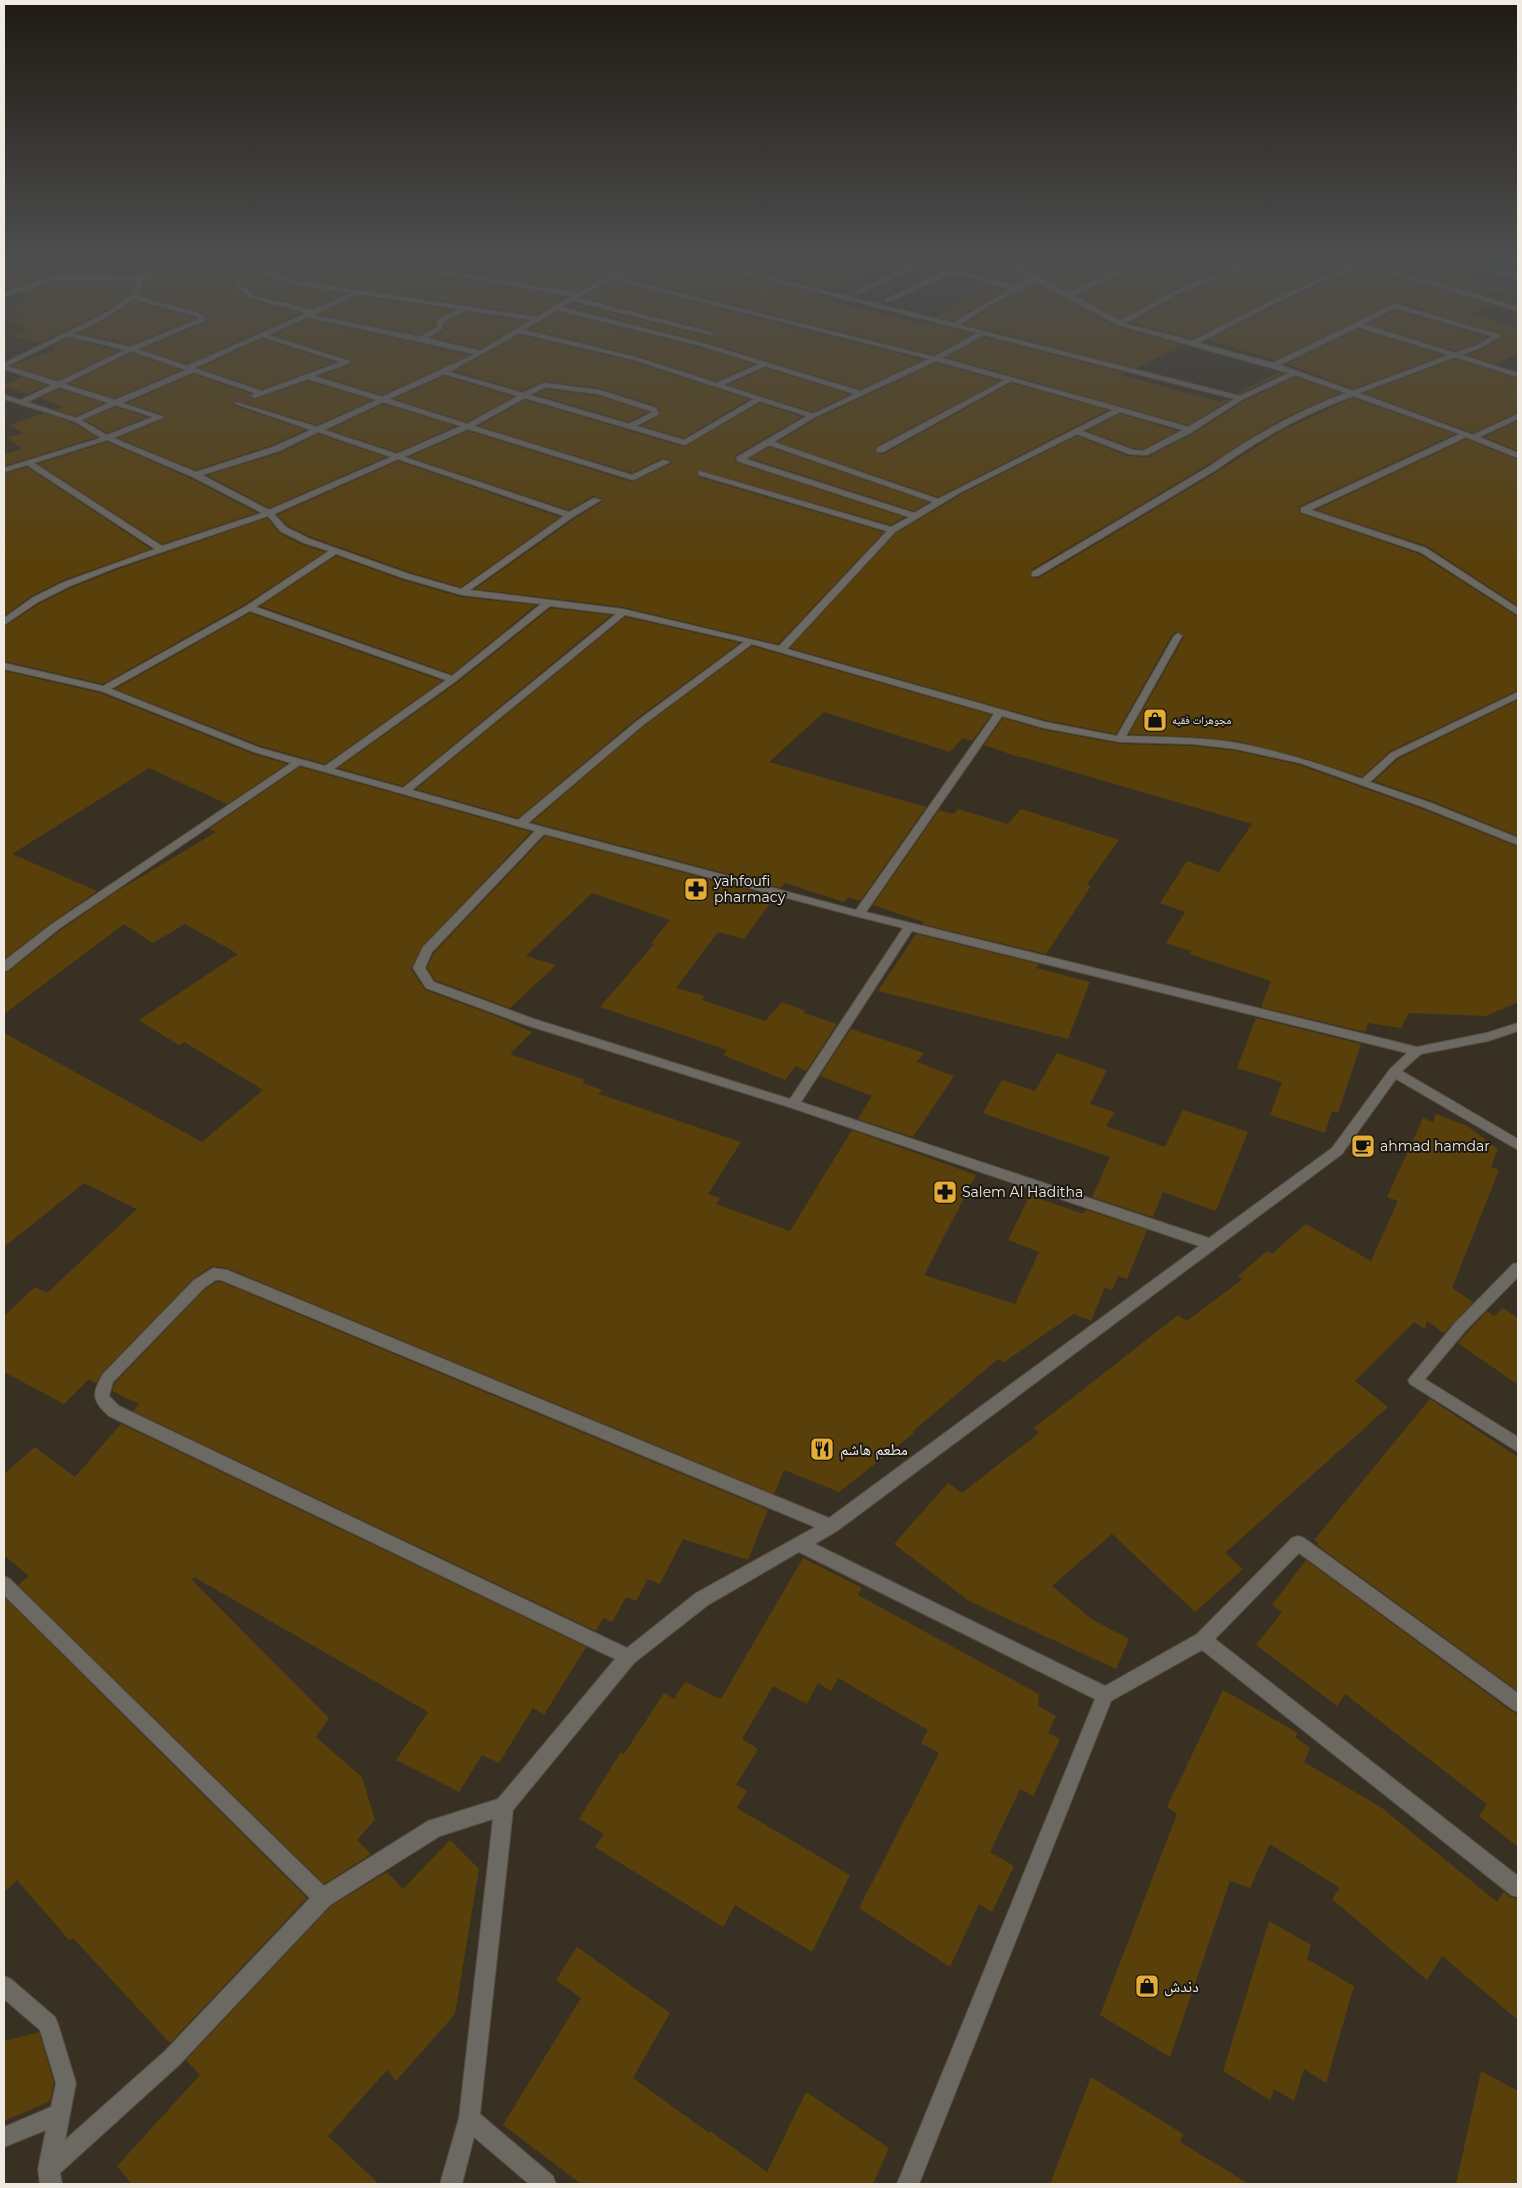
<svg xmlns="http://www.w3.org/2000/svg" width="1522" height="2188" viewBox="0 0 1522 2188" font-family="Montserrat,'Noto Naskh Arabic',sans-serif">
<rect width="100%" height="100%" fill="#383022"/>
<!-- building -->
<g fill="#59400b">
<polygon points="35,256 180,256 138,275 57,273 4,290 4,267"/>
<polygon points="194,256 222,256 290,286 344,294 313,308 256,294 240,282 234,282 234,286 251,300 301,313 187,364 142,349 207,322 207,319 202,312 140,295 144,281"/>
<polygon points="237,256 338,256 340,258 567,297 537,315 294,279"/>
<polygon points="360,256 430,256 407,263"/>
<polygon points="443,256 537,256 611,273 577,291 423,265"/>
<polygon points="561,256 642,256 621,268"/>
<polygon points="655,256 674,256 821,295 817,297 924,325 928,322 973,334 934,355 621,276"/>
<polygon points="694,256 782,256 854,271 859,266 822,256 899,256 831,290"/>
<polygon points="943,256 970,256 1011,270 1027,278 1016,284 991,278 942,260"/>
<polygon points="984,256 1044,256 1015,263"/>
<polygon points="1060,256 1155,256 1106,273 1068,291 1024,268"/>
<polygon points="1171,256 1205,256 1231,267 1172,290 1120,319 1077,295 1112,279"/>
<polygon points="1272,256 1375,256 1345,266 1302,285 1193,339 1130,323 1178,296"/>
<polygon points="1394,256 1441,256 1476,268 1457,274 1504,289 1486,296 1377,264"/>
<polygon points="1459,256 1494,256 1495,262 1488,264"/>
<polygon points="1365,267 1493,305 1472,313 1518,328 1518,354 1496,364 1467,355 1483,349 1500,339 1500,334 1396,302 1275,360 1208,340 1302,292"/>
<polygon points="58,281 134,283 134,286 130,295 105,311 40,343 11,336 30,328 6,321 26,314 7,311 33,299 27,298 31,296 20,294"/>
<polygon points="612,281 923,360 860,389 709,343 567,306 572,303 711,337 716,333 714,331 582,297"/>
<polygon points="1036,283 1117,327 1183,345 1136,368 964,324 999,302"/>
<polygon points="983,284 1006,290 953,321 937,317"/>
<polygon points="359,296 453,310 437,318 435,326 420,335 319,314"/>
<polygon points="134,301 196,318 130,345 78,333 111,317"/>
<polygon points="1396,310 1488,337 1477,343 1455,351 1368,324"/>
<polygon points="466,312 527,321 480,349 432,337 443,331 445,323"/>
<polygon points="557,312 704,349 754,364 717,381 635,355 529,329"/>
<polygon points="307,319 469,355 382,395 320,376 350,365 350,359 273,335"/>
<polygon points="1358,329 1443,355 1353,389 1287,364"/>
<polygon points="519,335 630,361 749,399 684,438 641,426 661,415 657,406 600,388 544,381 523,391 454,371"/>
<polygon points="984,337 1125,373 1121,375 1220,402 1226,399 1230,400 1188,425 946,357"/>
<polygon points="68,338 119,351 58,380 12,366 57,348 52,346"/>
<polygon points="262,339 335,362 262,389 199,368"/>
<polygon points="131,353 181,370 115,398 69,384"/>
<polygon points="1455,359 1518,379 1518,412 1473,433 1364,393"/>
<polygon points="936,363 1000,381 876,446 876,453 884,454 1011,383 1108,410 938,497 778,442 816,419"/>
<polygon points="765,368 850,394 813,412 728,385"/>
<polygon points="1279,372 1284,373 1240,394 1237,393"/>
<polygon points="193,374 251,394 249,396 253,400 308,381 372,400 317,425 235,400 235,406 306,430 272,445 196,470 118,438 166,418 165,415 127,403"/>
<polygon points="444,376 513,397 467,422 394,399"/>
<polygon points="22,377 47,385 28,394 4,386 4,385"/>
<polygon points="1295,377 1341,393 1292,414 1258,433 1209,464 1031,570 1031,577 1039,578 1217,472 1283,430 1353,398 1455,434 1300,506 1299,513 1419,554 1518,617 1518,690 1390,751 1362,777 1301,757 1237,741 1196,737 1129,734 1184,637 1178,631 1172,635 1116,734 1045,720 790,648 896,533 962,494 1077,436 1128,456 1148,457 1193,434 1244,401"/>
<polygon points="59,389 104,403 76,416 56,410 63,407 40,398"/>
<polygon points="545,389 598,396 648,412 629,422 535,394"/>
<polygon points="525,400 684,447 760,403 802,417 736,455 735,462 904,517 891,525 698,470 698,477 884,532 778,644 623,607 475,589 574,519 602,502 603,499 593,496 569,510 409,457 468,431 632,482 672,463 671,460 662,458 632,473 479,426"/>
<polygon points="383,404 456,426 397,452 329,430"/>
<polygon points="116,407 147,417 107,433 85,420"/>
<polygon points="44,413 73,423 97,437 4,466 4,454 22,449 7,437 24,433 9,425"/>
<polygon points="1120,414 1178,431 1143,449 1133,448 1087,431"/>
<polygon points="1518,421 1518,451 1484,437"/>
<polygon points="318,434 386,457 269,508 207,475 280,453"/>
<polygon points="1466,439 1518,460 1518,606 1427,546 1316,510"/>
<polygon points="107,442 192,479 257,513 162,544 38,464"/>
<polygon points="769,447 929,502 914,511 750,458"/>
<polygon points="398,461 560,517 461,587 410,572 311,537 287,525 277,515"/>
<polygon points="27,467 151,549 63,580 31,596 4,616 4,474"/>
<polygon points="267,518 279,533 303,545 325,552 245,604 103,684 4,661 4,627 39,604 71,588 116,570"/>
<polygon points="336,556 402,580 461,597 536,605 452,674 260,606"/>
<polygon points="551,608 611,615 403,786 338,768 457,683"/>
<polygon points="250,613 442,681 325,764 261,746 115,689"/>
<polygon points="625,617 740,643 636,719 518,818 416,789"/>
<polygon points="752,646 991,715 972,741 963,738 950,752 824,712 769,762 926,807 860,901 848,897 844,902 785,883 781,888 532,822 644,726"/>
<polygon points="4,671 100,693 253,754 287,764 227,804 149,768 12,854 97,891 51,923 4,959"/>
<polygon points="1518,700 1518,836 1432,801 1374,781 1398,759"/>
<polygon points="1003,718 1044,730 1120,744 1193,746 1236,751 1299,765 1422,809 1518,847 1518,1002 1486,1016 1409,1013 1401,1028 1368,1023 1365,1032 1261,1007 1271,981 1189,954 1191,951 1166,943 1185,912 1160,903 1187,861 1219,872 1252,824 1022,757 1022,758 984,745"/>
<polygon points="300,767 531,832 422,946 411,969 425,990 501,1018 532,1032 510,1054 585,1080 582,1083 602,1090 599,1094 741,1142 708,1194 720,1198 716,1204 790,1231 852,1130 976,1175 924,1275 1015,1304 1039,1252 1008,1240 1030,1195 1083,1214 1086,1210 1147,1230 1127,1279 1118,1276 1112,1290 1105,1287 1091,1321 1074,1314 1004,1362 998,1359 912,1432 914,1433 839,1492 784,1470 774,1494 227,1268 212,1266 193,1279 102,1373 96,1383 89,1379 64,1404 4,1372 4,1316 35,1287 47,1293 137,1209 84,1183 4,1247 4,1033 202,1142 263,1090 184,1042 179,1045 139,1020 238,954 185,924 153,943 124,924 4,1014 4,973 9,971 61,930 114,893 216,832 209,829"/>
<polygon points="958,809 1008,824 1021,809 1119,840 1087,884 1091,886 1046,954 922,924 924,922 873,905 939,810 953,814"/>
<polygon points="545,836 775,897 744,939 718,932 676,988 705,996 702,1000 765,1021 782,1002 805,1011 804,1013 837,1024 806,1071 796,1066 785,1080 723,1055 727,1050 600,1007 654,944 651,943 670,920 592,893 526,956 556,965 510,1008 435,980 427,968 434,953"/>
<polygon points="916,934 1039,964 1036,968 1090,982 1068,1039 878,991"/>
<polygon points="1256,1018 1361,1044 1338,1113 1332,1111 1325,1133 1270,1115 1282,1082 1237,1068"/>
<polygon points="851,1029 924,1053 917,1062 954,1076 913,1137 858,1119 872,1096 820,1076"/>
<polygon points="1057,1053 1107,1070 1090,1104 1115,1112 1106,1126 1165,1147 1183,1110 1248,1132 1216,1211 1163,1192 1153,1217 1092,1197 1110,1157 983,1113 1002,1080 1035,1091"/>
<polygon points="1436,1114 1467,1126 1498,1149 1491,1167 1499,1170 1452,1288 1473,1302 1444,1333 1427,1321 1425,1329 1414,1322 1355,1381 1388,1407 1225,1553 1243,1569 1195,1612 1112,1534 1052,1586 1093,1620 1129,1639 1116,1669 969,1601 894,1544 948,1483 962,1493 1039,1433 1034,1428 1178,1315 1187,1321 1243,1279 1238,1276 1267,1251 1272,1254 1306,1224 1371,1261 1398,1201 1387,1197 1423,1118 1433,1122"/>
<polygon points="217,1282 221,1282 768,1510 748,1560 683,1539 660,1584 648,1579 636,1601 626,1597 612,1622 603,1618 596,1631 133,1411 139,1404 112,1391 115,1383 205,1289"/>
<polygon points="1503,1308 1518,1318 1518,1385 1458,1343 1487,1311 1494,1316"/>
<polygon points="1430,1399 1518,1457 1518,1691 1317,1545 1319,1543 1314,1540"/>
<polygon points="121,1424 586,1647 544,1715 533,1708 499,1763 482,1755 459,1792 396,1760 428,1712 194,1577 192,1580 329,1718 316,1737 362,1777 375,1820 357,1840 371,1854 324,1884 18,1585 29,1576 4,1555 4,1474 35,1447 75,1477"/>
<polygon points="803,1558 862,1588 858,1595 1039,1694 1038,1706 1056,1716 1048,1733 1060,1739 1033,1796 1020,1789 990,1852 1014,1866 992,1912 979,1904 950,1967 859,1908 939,1753 921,1743 928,1730 838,1678 831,1691 818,1683 807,1704 773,1686 742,1739 758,1749 736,1785 747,1791 737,1808 850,1875 812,1952 735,1905 723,1927 595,1847 604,1834 579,1819 621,1752 624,1754 664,1693 674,1699 685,1682 721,1699"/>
<polygon points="1306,1560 1511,1711 1518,1714 1518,1847 1479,1816 1487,1804 1345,1694 1337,1706 1256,1645 1282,1612 1272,1605"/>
<polygon points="4,1597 307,1898 170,2043 73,1938 70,1941 17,1880 4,1892"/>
<polygon points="1223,1690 1298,1733 1295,1737 1310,1748 1304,1762 1382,1808 1497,1902 1504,1892 1510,1897 1518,1899 1518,2020 1442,1956 1427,1980 1332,1899 1340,1888 1270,1844 1250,1888 1230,1881 1170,2057 1100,2015 1177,1814 1167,1807"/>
<polygon points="450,1840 479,1869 455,2014 396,2081 387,2070 328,2136 379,2184 132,2184 117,2166 200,2075 186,2060 331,1906 387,1872 403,1889"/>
<polygon points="1269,1921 1311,1945 1307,1959 1354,1986 1326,2083 1304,2069 1294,2101 1274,2089 1270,2100 1223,2071"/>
<polygon points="577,1947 670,2013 633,2078 709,2133 710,2131 767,2172 806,2092 889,2148 873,2184 581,2184 503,2125 581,1998 556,1980"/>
<polygon points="39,2032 54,2083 50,2101 4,2121 4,2041"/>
<polygon points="1481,2071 1518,2091 1518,2184 1456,2184"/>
<polygon points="1091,2077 1183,2134 1180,2142 1249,2184 1050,2184"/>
</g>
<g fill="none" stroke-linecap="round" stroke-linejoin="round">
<!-- minor casing -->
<g stroke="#554e41" stroke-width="2">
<g id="minor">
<path d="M 184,256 L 192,256 L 142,280 L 142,286 L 137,296 L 201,314 L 206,320 L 137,349 L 187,366 L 307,313 L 251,298 L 235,285 L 235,283 L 239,283 L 255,296 L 313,310 L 351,293 L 291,284 L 224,256 L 232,256 L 294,281 L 537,317 L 572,296 L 340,256 C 363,256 384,265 407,265 C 418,265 429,256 441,256 L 416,266 L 577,293 L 616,272 L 539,256 L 551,256 L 621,270 L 646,256 L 653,256 L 616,277 L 934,357 L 978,333 L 676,256 L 686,256 L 953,323 L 1011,289 L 951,273 L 890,301 L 886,301 L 886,299 L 945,271 L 920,265 L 860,293 L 855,292 L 919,261 L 1016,286 L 1031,278 L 1012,268 L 972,256 C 987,256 1001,266 1015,265 C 1030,264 1043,256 1058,256 L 1019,267 L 1068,293 L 1107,275 L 1161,256 L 1169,256 L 1111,277 L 1073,295 L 1120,321 L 1173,292 L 1236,267 L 1207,256 L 1216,256 L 1241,264 L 1262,256 L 1270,256 L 1177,294 L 1125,324 L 1193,341 C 1235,319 1276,298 1319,279 C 1341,269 1368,256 1392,256 L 1371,264 L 1518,307 L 1518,311 L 1365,265 C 1307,284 1253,314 1199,343 L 1273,363 L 1395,304 L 1499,335 L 1499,337 L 1482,347 L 1461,355 L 1518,373 L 1518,377 L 1455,357 L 1359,393 L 1473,435 L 1518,414 L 1518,419 L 1479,437 L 1518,453 L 1518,458 L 1466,437 L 1311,510 L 1426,548 L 1518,608 L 1518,615 L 1420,552 L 1301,512 L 1301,508 L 1460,434 L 1353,396 C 1303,414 1259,439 1216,470 L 1038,576 L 1032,576 L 1032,572 L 1210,466 C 1253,436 1297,411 1346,393 L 1295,375 L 1243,399 L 1192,432 L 1147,455 L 1129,454 L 1077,434 L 961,492 L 895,532 L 787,649 L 1045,722 L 1117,736 L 1174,636 L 1178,633 L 1182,636 L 1126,736 C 1163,737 1201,737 1237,743 C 1280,751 1321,764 1362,779 L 1391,753 L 1518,692 L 1518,698 L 1397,757 L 1370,782 L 1431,803 L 1518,838 L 1518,845 L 1423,807 L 1300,763 L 1236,749 L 1193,744 L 1120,742 L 1044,728 L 1002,716 L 866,912 L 1417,1047 L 1486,1033 L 1518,1023 L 1518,1031 L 1488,1041 L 1421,1054 L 1402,1071 L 1518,1139 L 1518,1150 L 1396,1079 L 1342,1154 L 837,1531 L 815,1544 L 1105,1686 L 1197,1634 L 1292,1538 L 1298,1536 L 1304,1538 L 1518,1693 L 1518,1712 L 1512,1709 L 1299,1553 L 1215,1639 L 1518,1876 L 1518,1897 L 1511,1895 L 1202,1650 L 1111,1701 L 919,2184 L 897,2184 L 1095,1699 L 799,1552 L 708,1605 L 634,1663 L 513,1810 L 480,2114 L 553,2176 L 556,2184 L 529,2184 L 474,2137 L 462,2184 L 440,2184 L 459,2118 L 493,1819 L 440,1836 L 330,1905 L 179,2065 L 60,2173 L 62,2184 L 40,2184 L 38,2169 L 46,2130 L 4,2147 L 4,2127 L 51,2107 L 56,2083 L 40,2030 L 4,1999 L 4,1976 L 11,1979 L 55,2017 L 58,2024 L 76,2083 L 65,2140 L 165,2051 L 310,1898 L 4,1595 L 4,1576 L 10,1579 L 324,1886 L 428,1821 L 498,1799 L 615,1659 L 109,1416 C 91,1400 92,1393 103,1374 L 194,1280 L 213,1268 L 227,1270 L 829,1518 L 1199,1246 L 789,1107 L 526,1025 L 426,988 L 413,968 L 423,947 L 535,831 L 300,765 L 60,928 L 8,970 L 4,971 L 4,961 L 52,924 L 291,763 L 254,752 L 101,691 L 4,669 L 4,663 L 103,686 L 246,606 L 329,551 L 304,543 L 280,531 L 268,516 L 115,568 L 70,586 L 38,602 L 4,625 L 4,618 L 32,598 L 64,582 L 155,549 L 27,465 L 4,472 L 4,468 L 101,438 L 74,421 L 4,399 L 4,395 L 21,400 L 52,385 L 4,369 L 4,363 L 106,313 L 131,296 L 136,286 L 136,281 L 58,279 L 4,297 L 4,293 L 57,275 L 138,277 ZM 612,279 L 929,359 L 860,391 L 709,345 L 562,307 L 572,301 L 711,335 L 714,333 L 577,298 ZM 1036,281 L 1118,325 L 1289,373 L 1240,396 L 959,325 L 998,300 ZM 359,294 L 459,309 L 438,320 L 437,327 L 420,337 L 313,315 ZM 134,299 L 197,316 L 199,319 L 130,347 L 73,334 L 110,315 ZM 1396,308 L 1492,336 L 1478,345 L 1455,353 L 1363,324 ZM 466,310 L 532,320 L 480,351 L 427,338 L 442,329 L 443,322 ZM 557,310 L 705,347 L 759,364 L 717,383 L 635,357 L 524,330 ZM 307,317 L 475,354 L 382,397 L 314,376 L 349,363 L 349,361 L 268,335 ZM 1358,327 L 1449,355 L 1353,391 L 1280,365 ZM 519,333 L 631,359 L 754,399 L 684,440 L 636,426 L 659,414 L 656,408 L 599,390 L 544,383 L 523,393 L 449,372 ZM 984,335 L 1235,399 L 1188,427 L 1122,408 L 941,358 ZM 68,336 L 125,350 L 58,382 L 7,366 ZM 262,337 L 341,362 L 262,391 L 194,368 ZM 131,351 L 186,370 L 115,400 L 64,384 ZM 936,361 L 1005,380 L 877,448 L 877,452 L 883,452 L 1011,381 L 1113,410 L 938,499 L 774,442 L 815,417 ZM 765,366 L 855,394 L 813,414 L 723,385 ZM 193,372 L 255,393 L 251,396 L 254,398 L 308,379 L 377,400 L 317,427 L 236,402 L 236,404 L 311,430 L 273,447 L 196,472 L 113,438 L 164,417 L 122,403 ZM 444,374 L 518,396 L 467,424 L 389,399 ZM 59,387 L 109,403 L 76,418 L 27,402 ZM 545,387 L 598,394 L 653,412 L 629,424 L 530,395 ZM 525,398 L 685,445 L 760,401 L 807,416 L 737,457 L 737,461 L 909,517 L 891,527 L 699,471 L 699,475 L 887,531 L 779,646 L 623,609 L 470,590 L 573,517 L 601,500 L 594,498 L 569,512 L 404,457 L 468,429 L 633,480 L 670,462 L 663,460 L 632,475 L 474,426 ZM 383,402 L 461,426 L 397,454 L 324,430 ZM 116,405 L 153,417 L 107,435 L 81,420 ZM 1120,412 L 1183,430 L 1143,451 L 1133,450 L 1082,431 ZM 318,432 L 391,457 L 269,510 L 202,475 L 279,451 ZM 107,440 L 193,477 L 262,513 L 162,546 L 34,463 ZM 769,445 L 933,502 L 914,513 L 746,459 ZM 398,459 L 564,516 L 461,589 L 409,574 L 310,539 L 286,527 L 274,514 ZM 336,554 L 403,578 L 462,595 L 541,604 L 452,676 L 256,607 ZM 550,606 L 616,614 L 403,788 L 334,769 L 456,681 ZM 250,611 L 446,680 L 325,766 L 260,748 L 111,689 ZM 625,615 L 744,642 L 637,721 L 518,820 L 412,790 ZM 752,644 L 994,714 L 856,910 L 528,823 L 643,725 ZM 544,834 L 855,916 L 903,928 L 790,1099 L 534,1019 L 434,982 L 425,968 L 432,952 ZM 912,931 L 1407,1053 L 1390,1069 L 1332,1148 L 1209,1238 L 801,1102 ZM 216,1280 L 221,1280 L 815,1527 L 696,1593 L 627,1648 L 119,1406 L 109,1396 L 113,1382 L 204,1288 Z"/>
<polygon points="803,256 813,256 857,267 854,269"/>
<polygon points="1443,256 1452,256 1518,275 1518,279"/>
<polygon points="1518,1263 1518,1277 1466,1330 1425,1379 1518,1437 1518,1452 1410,1384 1408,1380 1456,1322 1513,1264"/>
</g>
</g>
<!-- minor -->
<use href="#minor" fill="#6c6862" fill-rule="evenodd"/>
</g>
<!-- sky -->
<linearGradient id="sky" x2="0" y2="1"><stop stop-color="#1f1a13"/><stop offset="0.46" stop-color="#4d4e4f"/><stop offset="1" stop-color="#4d4e4f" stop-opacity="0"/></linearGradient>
<rect width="1522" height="562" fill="url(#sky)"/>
<!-- icons -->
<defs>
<g id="shop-square" transform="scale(1.25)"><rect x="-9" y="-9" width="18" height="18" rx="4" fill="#e6ad36" stroke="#1c1912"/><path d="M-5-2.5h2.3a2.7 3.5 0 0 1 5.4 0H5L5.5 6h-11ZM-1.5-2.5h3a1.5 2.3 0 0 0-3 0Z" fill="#111"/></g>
<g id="pharmacy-square" transform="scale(1.25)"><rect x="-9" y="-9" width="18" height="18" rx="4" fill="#e6ad36" stroke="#1c1912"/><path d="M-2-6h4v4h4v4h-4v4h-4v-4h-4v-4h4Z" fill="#111"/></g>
<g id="cafe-square" transform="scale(1.25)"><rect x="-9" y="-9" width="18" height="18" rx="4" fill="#e6ad36" stroke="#1c1912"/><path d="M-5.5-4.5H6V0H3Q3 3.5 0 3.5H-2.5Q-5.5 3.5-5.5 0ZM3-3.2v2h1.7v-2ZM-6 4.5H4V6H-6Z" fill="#111"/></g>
<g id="restaurant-square" transform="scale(1.25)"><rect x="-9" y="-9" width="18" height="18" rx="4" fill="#e6ad36" stroke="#1c1912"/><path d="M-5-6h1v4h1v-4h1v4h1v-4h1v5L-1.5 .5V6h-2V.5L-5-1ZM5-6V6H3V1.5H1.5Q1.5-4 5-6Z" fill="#111"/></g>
</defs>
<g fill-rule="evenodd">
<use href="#shop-square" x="1155" y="720"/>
<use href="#pharmacy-square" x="696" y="889"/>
<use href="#cafe-square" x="1363" y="1146"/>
<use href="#pharmacy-square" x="945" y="1192"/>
<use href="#restaurant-square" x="822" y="1449"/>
<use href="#shop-square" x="1147" y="1986"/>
</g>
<g text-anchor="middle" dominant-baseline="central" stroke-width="4" stroke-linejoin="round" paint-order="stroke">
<!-- far-poi labels -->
<g font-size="11" fill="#efeae2" stroke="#1c1912" text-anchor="start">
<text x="1172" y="720">مجوهرات فقيه</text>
</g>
<!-- poi labels -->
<g font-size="14" fill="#efeae2" stroke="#1c1912" text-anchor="start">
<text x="714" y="881">yahfoufi<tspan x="714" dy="16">pharmacy</tspan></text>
<text x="1380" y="1146">ahmad hamdar</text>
<text x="962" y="1192">Salem Al Haditha</text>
</g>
<!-- near-poi labels -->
<g font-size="16" fill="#efeae2" stroke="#1c1912" text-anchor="start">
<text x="840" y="1449">مطعم هاشم</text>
<text x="1164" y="1986">دندش</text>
</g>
</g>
<!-- border -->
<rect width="1522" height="2188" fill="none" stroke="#efeae2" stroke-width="10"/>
</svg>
